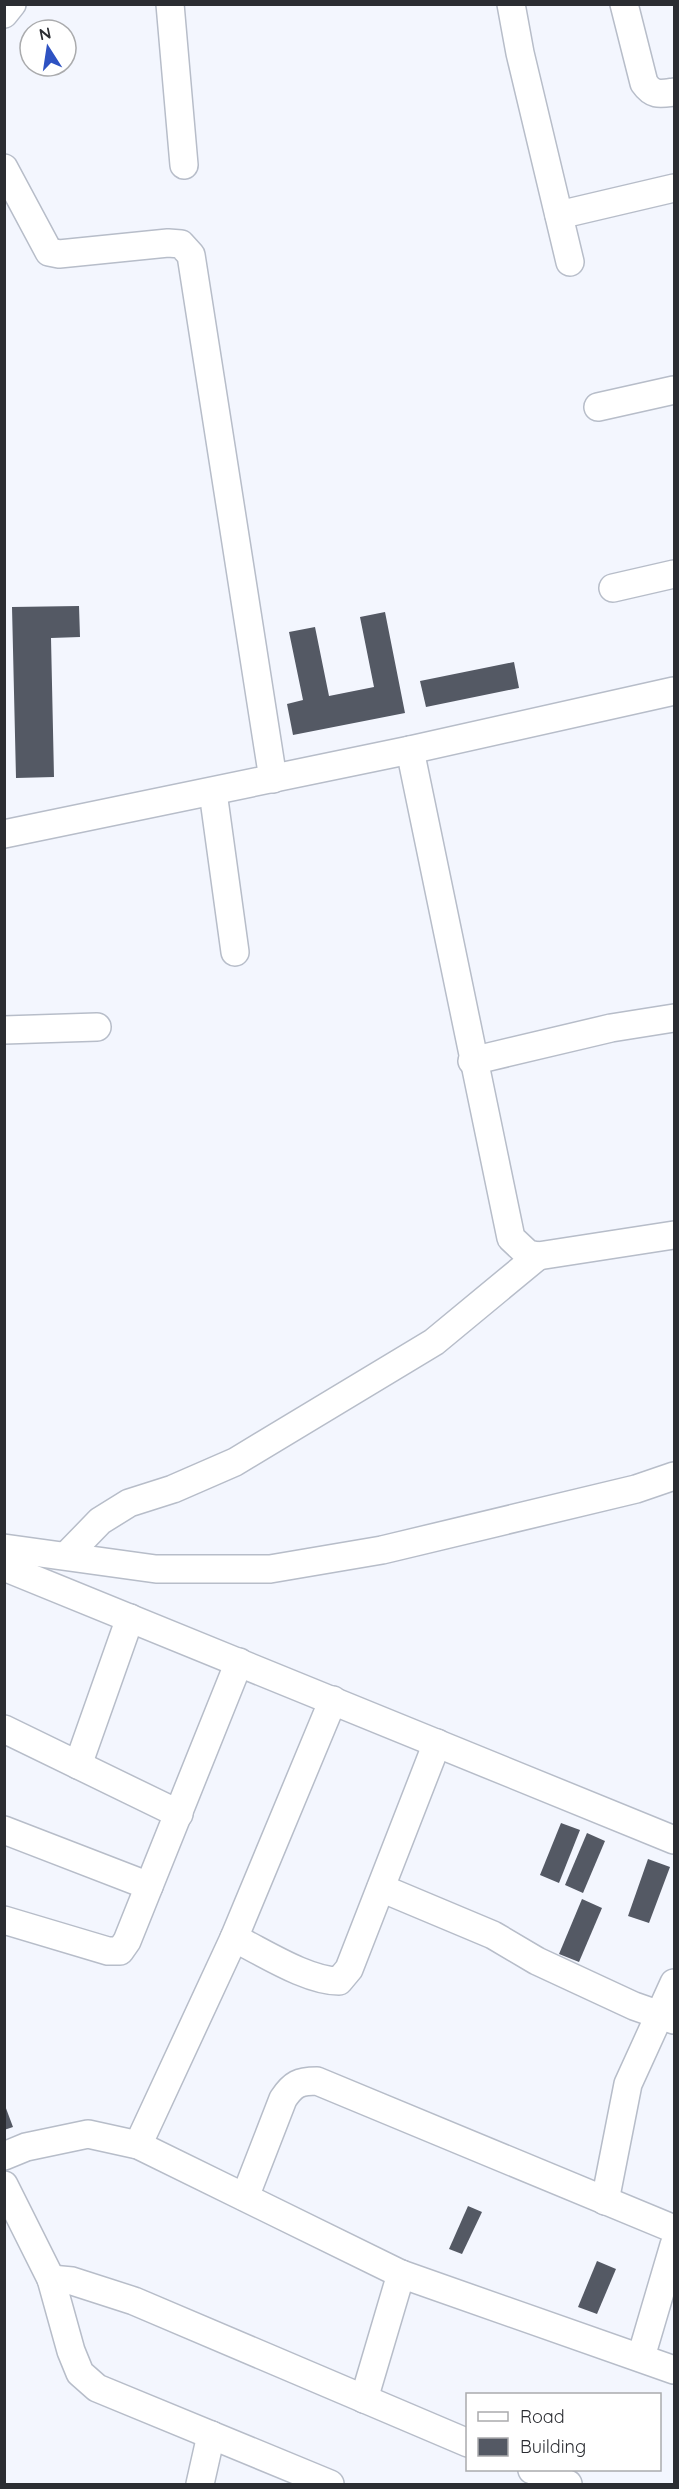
<svg xmlns="http://www.w3.org/2000/svg" width="679" height="2489" viewBox="0 0 679 2489" font-family="Quicksand,sans-serif">
<rect width="100%" height="100%" fill="#f3f6fe"/>
<!-- building -->
<g fill="#545964">
<polygon points="79,606 80,637 51,638 54,777 16,778 12,607"/>
<polygon points="385,612 405,713 293,735 287,704 303,700 289,632 315,627 329,696 374,687 360,617"/>
<polygon points="514,662 519,688 426,707 420,681"/>
<polygon points="561,1823 580,1830 559,1883 540,1875"/>
<polygon points="587,1833 605,1841 583,1893 565,1885"/>
<polygon points="648,1859 670,1867 649,1923 628,1916"/>
<polygon points="582,1899 602,1908 579,1962 559,1954"/>
<polygon points="4,2103 13,2127 4,2130"/>
<polygon points="468,2206 482,2212 462,2254 449,2249"/>
<polygon points="597,2261 616,2269 597,2314 578,2307"/>
</g>
<g fill="none" stroke-linecap="round" stroke-linejoin="round">
<!-- minor casing -->
<g stroke="#b7bdc9" stroke-width="30">
<g id="minor">
<polyline points="170,4 184,165"/>
<polyline points="511,4 520,53 570,262"/>
<path d="M 624,4 L 644,83 C 653,96 660,94 674,92"/>
<polyline points="4,14 12,4"/>
<polyline points="4,168 49,252 59,254 168,243 181,244 191,255 273,779"/>
<polyline points="559,215 674,188"/>
<polyline points="598,407 674,390"/>
<polyline points="613,588 674,574"/>
<polyline points="410,750 511,1238 528,1254 538,1256 674,1235"/>
<polyline points="213,792 235,952"/>
<polyline points="4,834 410,750 674,691"/>
<polyline points="4,1030 97,1027"/>
<polyline points="472,1061 611,1028 674,1018"/>
<polyline points="4,1548 156,1569 270,1569 382,1550 636,1489 674,1476"/>
<polyline points="67,1555 100,1521 129,1503 173,1489 235,1462 434,1342 538,1256"/>
<polyline points="4,1567 674,1840"/>
<polyline points="4,1729 179,1814"/>
<polyline points="78,1765 130,1618"/>
<polyline points="4,1830 149,1886"/>
<polyline points="381,1888 493,1935 537,1961 634,2006 674,2020"/>
<polyline points="4,1920 108,1951 120,1951 127,1941 239,1662"/>
<path d="M 234,1938 C 263,1952 307,1981 339,1981 L 349,1969 L 437,1743"/>
<polyline points="138,2145 234,1938 333,1700"/>
<polyline points="4,2156 26,2147 88,2134 138,2145 401,2274 674,2370"/>
<polyline points="4,2185 51,2279 71,2351 80,2373 97,2388 330,2484"/>
<path d="M 245,2197 L 283,2099 C 293,2084 299,2081 317,2081 L 674,2229"/>
<polyline points="605,2201 628,2084 674,1983"/>
<polyline points="51,2279 72,2281 134,2301 468,2443"/>
<polyline points="641,2357 674,2245"/>
<polyline points="364,2399 401,2274"/>
<polyline points="532,2470 568,2484"/>
<polyline points="200,2484 211,2435"/>
</g>
</g>
<!-- minor -->
<use href="#minor" stroke="#fff" stroke-width="27"/>
</g>
<!-- border -->
<rect width="679" height="2489" fill="none" stroke="#2b2d32" stroke-width="12"/>
<!-- legend -->
<rect x="466" y="2393" width="195" height="78" fill="#ffffff" stroke="#aaabad" stroke-width="1.5"/>
<rect x="478" y="2412" width="30" height="9" fill="#ffffff" stroke="#aaabad" stroke-width="1.5"/>
<text x="520" y="2423" font-size="18" fill="#2b2d32">Road</text>
<rect x="478" y="2438" width="30" height="18" fill="#545964" stroke="#aaabad" stroke-width="1.5"/>
<text x="520" y="2453" font-size="18" fill="#2b2d32">Building</text>
<!-- north arrow -->
<g transform="translate(48 48) rotate(348)"><circle r="28" fill="#ffffff" stroke="#aaabad" stroke-width="1.5"/>
<path d="M0-4.5L10 22L0 15L-10 22Z" fill="#2e52c2"/>
<text y="-9" font-size="16" font-weight="bold" text-anchor="middle" fill="#2b2d32">N</text>
</g>
</svg>
